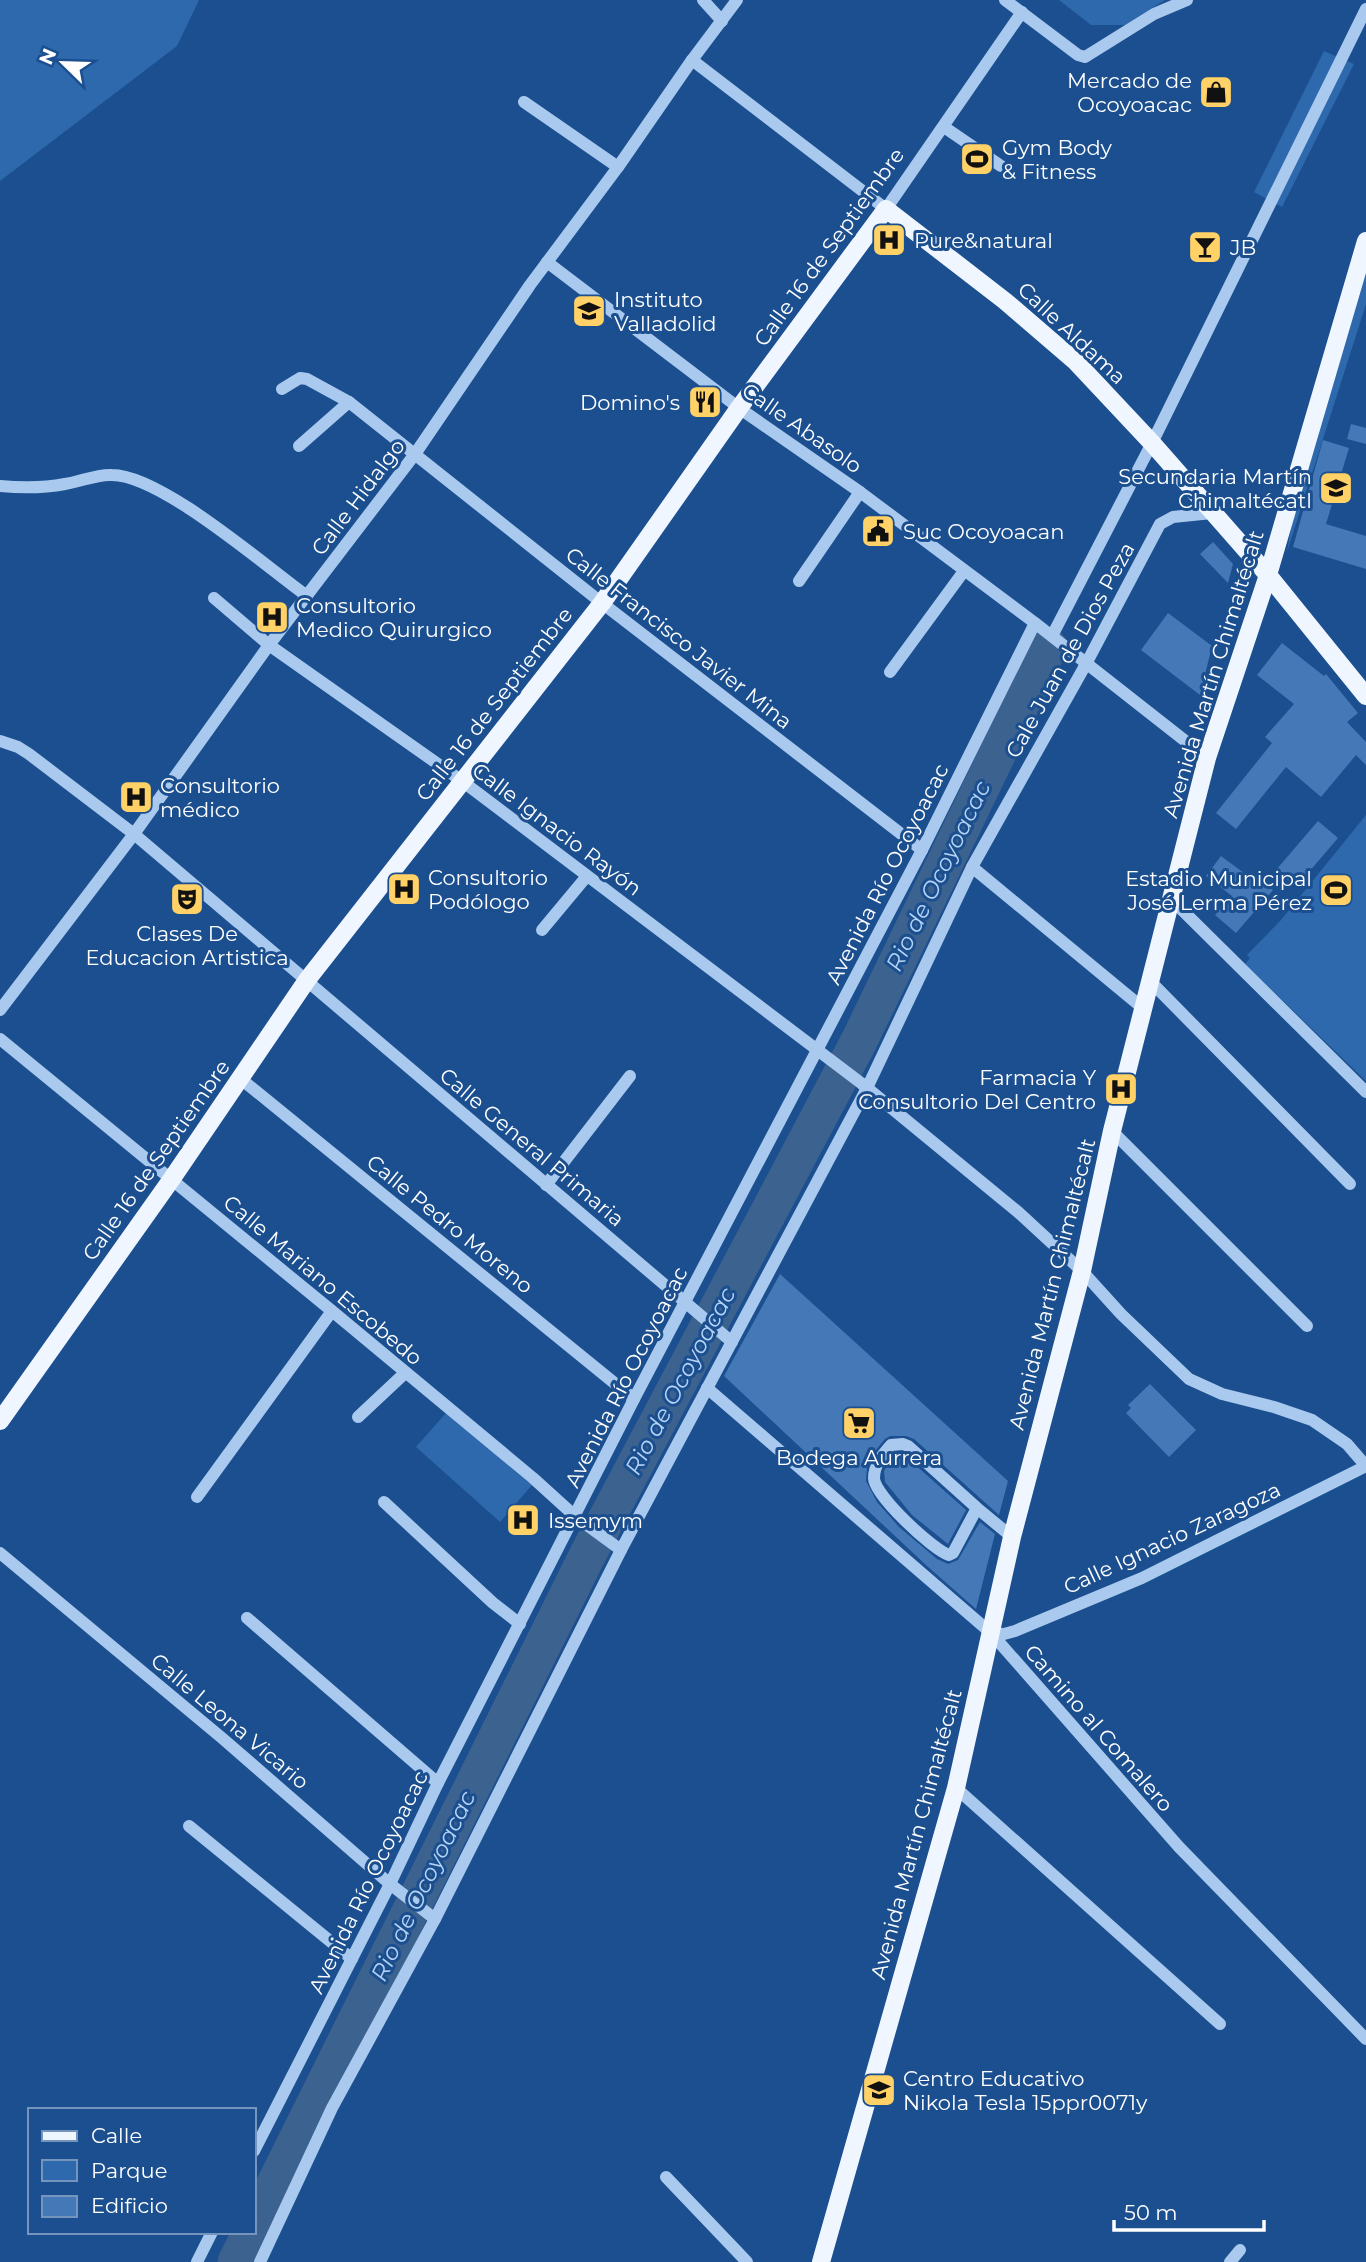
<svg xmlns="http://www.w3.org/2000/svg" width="1366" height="2262" viewBox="0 0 1366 2262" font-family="Montserrat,sans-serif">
<rect width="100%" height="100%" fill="#1b4f8f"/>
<!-- green -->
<g fill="#2e69ad">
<polygon points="0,0 199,0 177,46 0,181"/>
<polygon points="1059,0 1165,0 1125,25 1091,25"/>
<polygon points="1324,51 1354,64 1282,207 1254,192"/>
<polygon points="1366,245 1366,304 1287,552 1301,471"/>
<polygon points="1366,815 1366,1081 1245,964 1250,958 1247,955 1281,920"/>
<polygon points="446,1413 532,1485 500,1522 416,1447"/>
</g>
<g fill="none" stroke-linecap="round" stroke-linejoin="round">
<!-- river -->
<g stroke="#3c6290" stroke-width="37">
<polyline points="254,2226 588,1554 859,1041 1049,647"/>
<polyline points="236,2262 251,2232"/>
</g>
</g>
<!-- building -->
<g fill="#4478b7">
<polygon points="1351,424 1366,428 1366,444 1347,439"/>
<polygon points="1323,440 1349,448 1326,524 1366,536 1366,569 1293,547"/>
<polygon points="1213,542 1233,564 1228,583 1200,554"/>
<polygon points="1168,613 1212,646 1200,695 1141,650"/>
<polygon points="1282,643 1324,676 1326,674 1358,713 1347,722 1366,742 1366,765 1356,755 1321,797 1286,767 1236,829 1216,813 1272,743 1265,737 1294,704 1257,675"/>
<polygon points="1318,821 1338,838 1296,887 1276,870"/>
<polygon points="1221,856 1248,876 1252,872 1273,890 1236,933 1215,915 1232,896 1206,876"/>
<polygon points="780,1274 1008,1481 999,1515 914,1439 906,1436 890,1436 885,1439 875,1451 867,1467 866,1481 877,1502 899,1527 937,1559 948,1564 958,1560 980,1522 995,1534 976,1609 927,1566 724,1376"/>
<polygon points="1150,1384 1196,1430 1169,1457 1126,1413 1131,1408 1128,1405"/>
<polygon points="895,1453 903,1454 966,1510 948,1544 912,1515 885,1482 884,1471"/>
</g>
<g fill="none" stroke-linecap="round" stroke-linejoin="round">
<!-- minor -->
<g stroke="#a9c9ee" stroke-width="12">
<polyline points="703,0 722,21"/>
<polyline points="1005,0 1078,55 1085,57 1154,14 1187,0"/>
<polyline points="692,60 886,209 1022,12"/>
<polyline points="524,102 618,167"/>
<polyline points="944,127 1001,166"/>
<polyline points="547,262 739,408 860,492 1035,623 1207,758"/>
<polyline points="282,389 300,378 307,379 349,402 602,603 922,850"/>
<polyline points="299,446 349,402"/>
<path d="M 0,486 C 21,488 44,488 65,484 C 80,482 96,474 112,475 C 161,475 264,565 307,596"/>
<polyline points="799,581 860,492"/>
<polyline points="214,598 269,645 462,781 861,1083 1018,1212 1082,1271 1121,1314 1189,1379 1222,1394 1274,1407 1312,1420 1347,1444 1366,1466"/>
<polyline points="1052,636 1152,443 1366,9"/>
<polyline points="890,672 964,571"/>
<polyline points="0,741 18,747 29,754 134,834 732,1342"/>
<polyline points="972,867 1144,1009"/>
<polyline points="1171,899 1366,1092"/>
<polyline points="542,930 587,876"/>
<polyline points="1151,982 1350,1184"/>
<polyline points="0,1010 134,834 269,645 415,454 530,285 618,167 692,60 737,0"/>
<polyline points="0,1039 332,1311 533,1478 576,1517 621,1550"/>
<polyline points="241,1079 634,1399"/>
<polyline points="1112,1131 1307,1326"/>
<polyline points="546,1185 630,1076"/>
<polyline points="707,1388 991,1633 1179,1847 1366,2039"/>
<polyline points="358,1417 405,1373"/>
<polyline points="197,1497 332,1311"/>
<polyline points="384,1502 493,1603 520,1624"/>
<path d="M 977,1508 L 953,1553 L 949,1555 C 933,1550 874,1495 874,1478 C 874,1465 883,1454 891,1445 L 903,1444 L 908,1446 L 977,1508 L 1012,1537"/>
<polyline points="0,1553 222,1738 390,1884 435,1919"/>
<polyline points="247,1618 438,1783"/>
<polyline points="991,1633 1004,1634 1015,1631 1142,1578 1366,1466"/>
<polyline points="956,1788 1220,2024"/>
<polyline points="189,1826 352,1959"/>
<polyline points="254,2151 390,1884 438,1783 634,1399 922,850 1035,623"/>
<polyline points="666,2177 747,2262"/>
<polyline points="197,2262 212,2232"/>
<polyline points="260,2262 332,2108 435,1919 621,1550 867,1088 972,867 1086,664 1160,524 1173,517 1212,513"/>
<polyline points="1230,2262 1240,2250"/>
</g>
<!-- major -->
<g stroke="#f0f6ff" stroke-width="18">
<polyline points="0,1421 171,1180 307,980 602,603 739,408 886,209 1005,301 1076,362 1152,443 1268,575 1366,696"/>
<polyline points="821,2262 956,1788 1012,1537 1082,1271 1112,1131 1207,758 1268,575 1366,241"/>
</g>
</g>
<!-- icons -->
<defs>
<g id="shop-square" transform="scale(1.75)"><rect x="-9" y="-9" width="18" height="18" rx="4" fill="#ffd166" stroke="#1b4f8f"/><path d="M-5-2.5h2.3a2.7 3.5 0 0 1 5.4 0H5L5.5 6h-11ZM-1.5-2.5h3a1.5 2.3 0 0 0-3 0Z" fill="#111"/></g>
<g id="stadium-square" transform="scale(1.75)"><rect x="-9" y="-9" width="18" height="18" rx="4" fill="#ffd166" stroke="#1b4f8f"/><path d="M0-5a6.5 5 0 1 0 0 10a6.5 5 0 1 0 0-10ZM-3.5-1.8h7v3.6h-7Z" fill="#111"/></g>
<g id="hospital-square" transform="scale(1.75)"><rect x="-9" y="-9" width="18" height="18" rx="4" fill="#ffd166" stroke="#1b4f8f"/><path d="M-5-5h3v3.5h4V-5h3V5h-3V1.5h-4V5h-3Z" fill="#111"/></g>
<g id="bar-square" transform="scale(1.75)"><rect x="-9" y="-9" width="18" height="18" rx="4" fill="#ffd166" stroke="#1b4f8f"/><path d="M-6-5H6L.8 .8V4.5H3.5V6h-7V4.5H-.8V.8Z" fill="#111"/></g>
<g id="school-square" transform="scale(1.75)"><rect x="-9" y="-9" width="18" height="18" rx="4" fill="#ffd166" stroke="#1b4f8f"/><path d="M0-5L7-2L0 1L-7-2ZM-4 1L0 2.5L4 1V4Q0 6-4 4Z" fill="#111"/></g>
<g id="restaurant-square" transform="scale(1.75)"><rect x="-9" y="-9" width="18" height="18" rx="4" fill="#ffd166" stroke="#1b4f8f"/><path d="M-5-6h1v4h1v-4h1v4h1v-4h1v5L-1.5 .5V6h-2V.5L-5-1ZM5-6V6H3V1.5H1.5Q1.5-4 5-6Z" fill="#111"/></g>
<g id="civic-square" transform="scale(1.75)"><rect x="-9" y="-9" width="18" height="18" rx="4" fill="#ffd166" stroke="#1b4f8f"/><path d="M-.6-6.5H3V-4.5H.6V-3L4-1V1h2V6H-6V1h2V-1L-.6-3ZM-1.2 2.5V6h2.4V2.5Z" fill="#111"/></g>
<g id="theatre-square" transform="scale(1.75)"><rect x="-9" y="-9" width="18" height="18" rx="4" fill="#ffd166" stroke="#1b4f8f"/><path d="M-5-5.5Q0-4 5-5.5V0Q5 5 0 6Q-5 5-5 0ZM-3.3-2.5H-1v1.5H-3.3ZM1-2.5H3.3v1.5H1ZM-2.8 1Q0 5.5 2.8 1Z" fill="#111"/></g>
<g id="supermarket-square" transform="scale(1.75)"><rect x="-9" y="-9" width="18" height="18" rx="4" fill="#ffd166" stroke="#1b4f8f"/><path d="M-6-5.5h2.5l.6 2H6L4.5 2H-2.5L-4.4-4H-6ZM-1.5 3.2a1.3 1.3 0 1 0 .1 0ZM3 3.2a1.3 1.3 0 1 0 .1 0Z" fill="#111"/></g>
</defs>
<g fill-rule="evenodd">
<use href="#shop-square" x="1216" y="92"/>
<use href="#stadium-square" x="977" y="159"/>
<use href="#hospital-square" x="889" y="240"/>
<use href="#bar-square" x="1205" y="247"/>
<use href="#school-square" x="589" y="311"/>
<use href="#restaurant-square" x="705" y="402"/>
<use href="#school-square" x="1336" y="488"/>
<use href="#civic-square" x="878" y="531"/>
<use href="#hospital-square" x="272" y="617"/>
<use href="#hospital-square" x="136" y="797"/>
<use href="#hospital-square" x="404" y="889"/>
<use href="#stadium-square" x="1336" y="890"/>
<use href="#theatre-square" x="187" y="899"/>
<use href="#hospital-square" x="1121" y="1089"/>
<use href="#supermarket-square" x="859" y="1423"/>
<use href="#hospital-square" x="523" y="1520"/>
<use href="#school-square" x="879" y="2090"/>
</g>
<g text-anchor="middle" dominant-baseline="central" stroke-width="6" stroke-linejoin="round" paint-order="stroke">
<!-- poi labels -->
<g font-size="21" fill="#fff" stroke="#1b4f8f" text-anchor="start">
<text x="1192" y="80" text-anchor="end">Mercado de<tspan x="1192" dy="24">Ocoyoacac</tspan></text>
<text x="1002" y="147">Gym Body<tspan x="1002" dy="24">&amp; Fitness</tspan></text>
<text x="914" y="240">Pure&amp;natural</text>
<text x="1230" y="247">JB</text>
<text x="614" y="299">Instituto<tspan x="614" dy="24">Valladolid</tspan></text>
<text x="680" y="402" text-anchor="end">Domino's</text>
<text x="1312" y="476" text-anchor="end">Secundaria Martín<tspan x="1312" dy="24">Chimaltécatl</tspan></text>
<text x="903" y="531">Suc Ocoyoacan</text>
<text x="296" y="605">Consultorio<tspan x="296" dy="24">Medico Quirurgico</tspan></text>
<text x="160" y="785">Consultorio<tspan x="160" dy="24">médico</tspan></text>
<text x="428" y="877">Consultorio<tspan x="428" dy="24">Podólogo</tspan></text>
<text x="1312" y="878" text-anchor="end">Estadio Municipal<tspan x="1312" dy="24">José Lerma Pérez</tspan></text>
<text x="187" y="933" text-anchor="middle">Clases De<tspan x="187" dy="24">Educacion Artistica</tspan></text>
<text x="1096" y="1077" text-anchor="end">Farmacia Y<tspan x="1096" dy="24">Consultorio Del Centro</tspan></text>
<text x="859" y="1457" text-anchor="middle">Bodega Aurrera</text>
<text x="548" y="1520">Issemym</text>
<text x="903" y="2078">Centro Educativo<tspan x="903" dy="24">Nikola Tesla 15ppr0071y</tspan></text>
</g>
<!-- street labels -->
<g font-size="21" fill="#fff" stroke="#1b4f8f">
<text transform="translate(829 247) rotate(-54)">Calle 16 de Septiembre</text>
<text transform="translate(1072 333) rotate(43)">Calle Aldama</text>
<text transform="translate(802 428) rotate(35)">Calle Abasolo</text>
<text transform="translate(358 497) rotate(-53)">Calle Hidalgo</text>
<text transform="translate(679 638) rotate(38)">Calle Francisco Javier Mina</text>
<text transform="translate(1070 650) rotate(-61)">Cale Juan de Dios Peza</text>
<text transform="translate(1213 674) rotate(-73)">Avenida Martín Chimaltécalt</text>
<text transform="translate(494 704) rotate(-52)">Calle 16 de Septiembre</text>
<text transform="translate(557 829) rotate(37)">Calle Ignacio Rayón</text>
<text transform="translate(887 874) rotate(-63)">Avenida Río Ocoyoacac</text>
<text transform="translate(532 1147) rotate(40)">Calle General Primaria</text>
<text transform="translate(156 1160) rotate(-55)">Calle 16 de Septiembre</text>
<text transform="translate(450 1224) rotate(39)">Calle Pedro Moreno</text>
<text transform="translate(323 1280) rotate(40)">Calle Mariano Escobedo</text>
<text transform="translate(1052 1284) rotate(-76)">Avenida Martín Chimaltécalt</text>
<text transform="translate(626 1377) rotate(-63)">Avenida Río Ocoyoacac</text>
<text transform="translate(1172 1538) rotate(-25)">Calle Ignacio Zaragoza</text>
<text transform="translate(230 1721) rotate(40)">Calle Leona Vicario</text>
<text transform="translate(1099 1728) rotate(49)">Camino al Comalero</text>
<text transform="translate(916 1834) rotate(-75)">Avenida Martín Chimaltécalt</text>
<text transform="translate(368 1882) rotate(-64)">Avenida Río Ocoyoacac</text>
</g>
<!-- water labels -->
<g font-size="23" font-style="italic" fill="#b5d3f5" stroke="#1b4f8f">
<text transform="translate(938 876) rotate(-64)">Rio de Ocoyoacac</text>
<text transform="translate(680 1381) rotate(-62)">Rio de Ocoyoacac</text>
<text transform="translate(423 1886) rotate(-64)">Rio de Ocoyoacac</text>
</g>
</g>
<!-- legend -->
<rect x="28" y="2108" width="228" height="126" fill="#1b4f8f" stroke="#7695bc" stroke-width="2"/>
<rect x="42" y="2131" width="35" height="10" fill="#f0f6ff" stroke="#7695bc" stroke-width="2"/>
<text x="91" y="2143" font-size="21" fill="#ffffff">Calle</text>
<rect x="42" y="2160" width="35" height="21" fill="#2e69ad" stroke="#7695bc" stroke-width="2"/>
<text x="91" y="2178" font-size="21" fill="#ffffff">Parque</text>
<rect x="42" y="2196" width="35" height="21" fill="#4478b7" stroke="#7695bc" stroke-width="2"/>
<text x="91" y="2213" font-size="21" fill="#ffffff">Edificio</text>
<!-- north arrow -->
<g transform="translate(63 63) rotate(293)" stroke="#1b4f8f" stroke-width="5" paint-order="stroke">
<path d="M0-5L12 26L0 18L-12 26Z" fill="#ffffff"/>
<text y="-10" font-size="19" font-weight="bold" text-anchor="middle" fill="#ffffff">N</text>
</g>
<!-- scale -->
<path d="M1114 2220v10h150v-10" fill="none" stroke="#ffffff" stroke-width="3.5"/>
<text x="1124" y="2220" font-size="21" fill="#ffffff" stroke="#1b4f8f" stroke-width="5" paint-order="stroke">50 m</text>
</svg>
